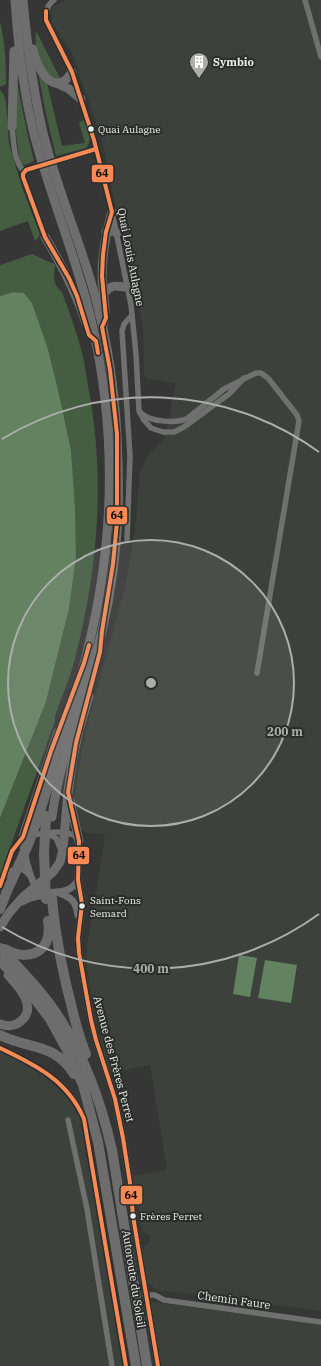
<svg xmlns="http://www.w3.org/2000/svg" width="321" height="1366" viewBox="0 0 321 1366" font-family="'IBM Plex Serif',serif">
<rect width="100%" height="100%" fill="#353635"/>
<!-- built -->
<g fill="#3c413b">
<polygon points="65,0 321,0 321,1311 157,1290 147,1283 142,1255 144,1247 150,1242 149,1235 142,1232 133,1176 167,1170 150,1065 110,1073 100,1037 104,1036 104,1031 99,1030 92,1000 86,961 87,945 105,837 103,837 103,834 87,833 82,829 74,803 78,772 87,726 126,583 135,529 140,473 148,455 164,439 176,384 146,378 144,374 143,329 137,296 122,239 102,141 73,55 52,23 51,9 54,6"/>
<polygon points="0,1052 19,1060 46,1077 78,1108 83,1120 123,1366 0,1366"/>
<polygon points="153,1302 321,1324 321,1366 161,1366 151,1303"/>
</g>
<!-- green -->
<g fill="#455e42">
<path d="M 0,21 C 5,42 6,63 6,84 L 0,87 Z"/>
<path d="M 36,31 L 61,80 C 57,79 52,78 50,75 C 38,65 34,46 36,31 Z"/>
<path d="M 38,72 L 47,83 L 62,146 L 85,143 L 79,122 L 85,120 C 88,130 94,138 86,148 L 56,156 L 46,114 Z"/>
<polygon points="17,82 28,137 34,161 24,165 20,162 14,118"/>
<polygon points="0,90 3,93 6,102 9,144 22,187 40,234 38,238 35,241 28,221 0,231"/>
<path d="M 32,254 C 40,257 47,262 55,264 C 54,276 52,284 62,292 C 69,312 77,332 82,353 C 85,363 86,375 88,386 C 106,477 98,572 74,662 C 69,681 61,698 55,716 L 55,721 L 0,876 L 0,818 L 46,702 L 69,609 L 76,558 L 71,450 L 60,398 L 48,349 L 32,303 L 24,293 L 13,292 L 0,296 L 0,265 Z"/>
</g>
<!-- water -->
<g fill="#638260">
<polygon points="13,292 24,293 32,303 48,349 60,398 71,450 75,510 76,558 69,609 46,702 0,818 0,296"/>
<polygon points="239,955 257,958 250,997 233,994"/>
<polygon points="265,960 297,965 291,1003 258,998"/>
</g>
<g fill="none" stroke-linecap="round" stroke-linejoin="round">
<!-- minor -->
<g stroke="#6f706f" stroke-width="5.5">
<path d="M 54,0 C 47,5 46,11 46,20 L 72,72 L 94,140 L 112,212 L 131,305 L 136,354 L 139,411 L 144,420 L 151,428 L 163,432 L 174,432 L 184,427 L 229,394 L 244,378"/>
<polyline points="305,0 321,57"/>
<path d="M 12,127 C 14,141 13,161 24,171"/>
<polyline points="65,158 96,149"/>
<polyline points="29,169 24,171 23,177 45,237"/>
<path d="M 141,413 C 150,422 177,424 188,418 L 224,389 L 256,373 L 261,373 L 268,378 L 297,415 L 299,421 L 257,673"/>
<polyline points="127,539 130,456 122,331 124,324 132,315"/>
<polyline points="47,834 56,838 60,848"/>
<path d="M 5,876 C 12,867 22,866 29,875"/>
<path d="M 0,886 L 12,851 L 23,837 C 37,834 67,827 77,838"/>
<path d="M 0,1048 C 32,1063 73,1083 84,1119 L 126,1366"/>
<polyline points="68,1120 87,1209 112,1366"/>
<polyline points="145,1295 155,1295 164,1300 321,1322"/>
</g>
<!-- tertiary -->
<g stroke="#6f706f" stroke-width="7">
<path d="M 23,837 C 22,847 25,855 27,864 C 33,883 34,895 57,892 C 67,891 73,889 78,880"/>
<polyline points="79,841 78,880 82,904 78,938 79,953 91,1020 96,1040 115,1099 123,1138 130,1183 133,1216 158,1366"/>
<path d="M 57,892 C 70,897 76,900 78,915"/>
</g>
<!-- trunk -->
<g stroke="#6e6e6e" stroke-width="9">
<path d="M 15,0 C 18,45 23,90 34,134 C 50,196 76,256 91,319 C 112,409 115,504 99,596 C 90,649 74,701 58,753"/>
<path d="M 23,0 C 27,45 33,89 43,133 C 56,185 77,234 92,285 C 109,343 117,404 118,464 C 120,519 115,577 102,631 C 87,694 60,753 52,817"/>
<path d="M 33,49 C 36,69 55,100 72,72"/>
<polyline points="56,83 69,89 81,99"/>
<polyline points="12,127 14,51"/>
<polyline points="106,232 113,231 117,233"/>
<path d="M 45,237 C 62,265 76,292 86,323"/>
<path d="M 103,295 C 112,282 116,287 128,287"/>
<path d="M 103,325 C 108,310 102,292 102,276 C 102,254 106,233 112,212"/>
<polyline points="70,801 79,841"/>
<polyline points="23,837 58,732"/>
<polyline points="22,901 30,897 47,893"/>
<polyline points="0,927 9,913 23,897 53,872 60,862 63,849 68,792 73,757 79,730 89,696"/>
<path d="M 0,1024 C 7,1027 15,1026 21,1021 C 38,1007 18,986 8,975"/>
</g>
<!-- motorway -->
<g stroke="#6c6d6c" stroke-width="10">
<polyline points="39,815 58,753"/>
<path d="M 52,898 C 55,934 62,969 71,1004 C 75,1021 79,1038 86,1054"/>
<polyline points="0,909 7,891"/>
<path d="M 0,948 C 17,966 34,983 49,1003 C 81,1046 100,1097 112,1150 L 147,1366"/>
<path d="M 5,949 C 30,963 53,951 48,921"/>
<polyline points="0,961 24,985 50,1019 66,1048 83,1085 98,1142 136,1366"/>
<path d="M 0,1035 C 29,1050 54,1042 74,1074"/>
</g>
<!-- minor-bridge -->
<polyline stroke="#6f706f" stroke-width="5.5" points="29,169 65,158"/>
<!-- motorway-bridge -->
<g stroke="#6c6d6c" stroke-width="10">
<polyline points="46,816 44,854 46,899"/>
<polyline points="7,891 28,845 39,815"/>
</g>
<!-- bus-1 casing -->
<g stroke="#2a2d2a" stroke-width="7">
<g id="bus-1">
<polyline points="46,11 46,20 72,72 94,140 112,212 106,232 103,255 102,276 106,318 102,327 110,370 117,434 117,522 113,564 102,631 100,652 76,743 68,792 79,841 78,880 82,904 78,938 79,953 91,1020 96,1040 115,1099 123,1138 130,1183 133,1216 158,1366"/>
<polyline points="96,149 26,170 23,174 23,177 45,237 69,278 77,296 89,335 96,341 98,353"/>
<polyline points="0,886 12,851 23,837 51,751 84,663 89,645"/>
<path d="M 0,1048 C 36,1065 68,1081 84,1119 L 126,1366"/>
</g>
</g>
<!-- bus-1 -->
<use href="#bus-1" stroke="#f98a56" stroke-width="4"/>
</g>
<!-- distance rings -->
<circle cx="151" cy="683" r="143" fill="#acaeac" fill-opacity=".12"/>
<g fill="none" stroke="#acaeac" stroke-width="2">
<circle cx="151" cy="683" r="143"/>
<path d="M319 914A286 286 0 0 1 2 927M2 439A286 286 0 0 1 319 452"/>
</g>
<!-- icons -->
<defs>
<g id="building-pin" transform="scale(1)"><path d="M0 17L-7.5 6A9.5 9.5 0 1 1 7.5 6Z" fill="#acaeac" stroke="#2a2d2a"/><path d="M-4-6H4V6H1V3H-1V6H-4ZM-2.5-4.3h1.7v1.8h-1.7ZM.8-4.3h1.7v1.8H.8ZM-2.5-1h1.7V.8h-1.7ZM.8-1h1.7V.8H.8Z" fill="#fff"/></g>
</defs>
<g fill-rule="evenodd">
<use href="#building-pin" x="199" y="62"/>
</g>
<!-- markers -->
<g fill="#eceeec" stroke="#2a2d2a" stroke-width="1.5">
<circle cx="91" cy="129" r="3.5"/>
<circle cx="82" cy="906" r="3.5"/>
<circle cx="133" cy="1216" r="3.5"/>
</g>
<g text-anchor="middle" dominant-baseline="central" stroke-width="4" stroke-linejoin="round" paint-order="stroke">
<!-- bus labels -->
<g font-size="10" fill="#eceeec" stroke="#2a2d2a" text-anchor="start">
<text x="98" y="129">Quai Aulagne</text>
<text x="90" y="900">Saint-Fons<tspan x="90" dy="13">Semard</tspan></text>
<text x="140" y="1216">Frères Perret</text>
</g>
<!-- poi labels -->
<g font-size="11" font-weight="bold" fill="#eceeec" stroke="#2a2d2a" text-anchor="start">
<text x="213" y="62">Symbio</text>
</g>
<!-- street labels -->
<g font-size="11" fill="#eceeec" stroke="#2a2d2a">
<text transform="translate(131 257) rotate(79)">Quai Louis Aulagne</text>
<text transform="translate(114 1059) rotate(75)">Avenue des Frères Perret</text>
<text transform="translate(134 1279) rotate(81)">Autoroute du Soleil</text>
<text transform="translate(234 1300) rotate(8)">Chemin Faure</text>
</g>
</g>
<circle cx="151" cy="683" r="6" fill="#acaeac" stroke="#2a2d2a" stroke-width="2"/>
<g font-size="12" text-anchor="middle" font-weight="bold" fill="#acaeac" stroke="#2a2d2a" stroke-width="4" stroke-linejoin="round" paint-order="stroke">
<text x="285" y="736">200 m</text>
<text x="151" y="973">400 m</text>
</g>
<g stroke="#2a2d2a" stroke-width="1.5">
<rect x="91" y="164" width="23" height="19" rx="4" fill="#f98a56"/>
<rect x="106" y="506" width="22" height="19" rx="4" fill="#f98a56"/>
<rect x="67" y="846" width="23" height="19" rx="4" fill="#f98a56"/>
<rect x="120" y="1185" width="23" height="20" rx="4" fill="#f98a56"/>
</g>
<g font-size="11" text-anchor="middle" font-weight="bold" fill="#111">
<text x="102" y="177">64</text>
<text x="117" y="519">64</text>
<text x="79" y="859">64</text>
<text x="131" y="1199">64</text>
</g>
</svg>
